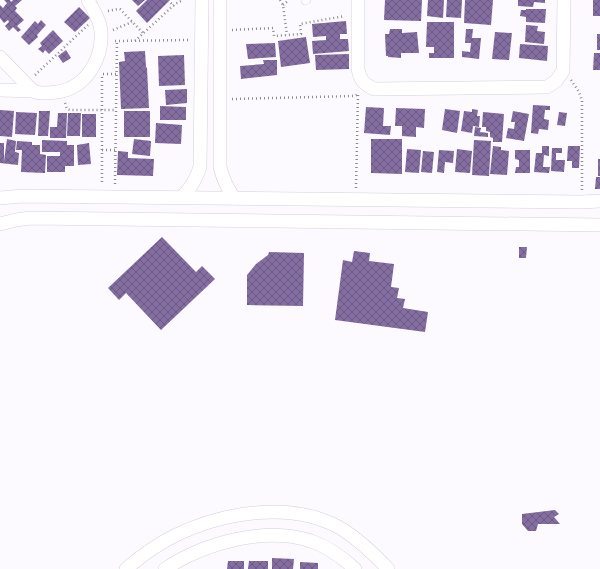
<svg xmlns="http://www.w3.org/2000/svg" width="600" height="569" viewBox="0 0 600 569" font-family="Figtree,sans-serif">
<defs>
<pattern id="building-cross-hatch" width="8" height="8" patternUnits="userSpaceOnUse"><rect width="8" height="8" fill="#846da0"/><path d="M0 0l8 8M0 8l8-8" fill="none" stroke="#6c5a83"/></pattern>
</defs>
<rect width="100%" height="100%" fill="#fcfaff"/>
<!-- building -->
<g fill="url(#building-cross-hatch)">
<polygon points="4,0 10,0 11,2 13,0 22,0 15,6 17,8 15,11 24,20 17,26 21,30 18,32 13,27 9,31 5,26 9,22 8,20 4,23 0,18 0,5 3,8 7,3"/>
<polygon points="132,0 145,0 138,6"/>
<polygon points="147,0 170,0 147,23 136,11"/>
<polygon points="385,0 422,0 421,21 384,20"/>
<polygon points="428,0 444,0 443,18 427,16"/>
<polygon points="447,0 462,0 461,18 446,17"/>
<polygon points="465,0 493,0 491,25 464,23"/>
<polygon points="518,0 545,0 545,3 534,2 533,7 518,6"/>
<rect x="593" y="0" width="7" height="16"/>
<polygon points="79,7 90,18 75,32 64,22"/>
<polygon points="526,9 546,9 545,23 526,22 526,17 520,16 521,10 526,10"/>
<polygon points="41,20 46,25 37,35 38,37 29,45 21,37 35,21 38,24"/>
<polygon points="346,21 347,34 340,34 340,39 348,39 349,51 313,54 312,41 326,40 326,36 313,37 312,24"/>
<polygon points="427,22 454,22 454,58 429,58 429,53 434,53 434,47 426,47"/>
<polygon points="526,25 538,26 537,31 545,32 544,44 525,42"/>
<polygon points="390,29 402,29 402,33 417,32 419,53 401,53 401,58 388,57 388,56 386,56 385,34 389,34"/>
<polygon points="466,29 473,29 472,38 481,38 479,59 462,57 462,51 470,52 471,43 465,43"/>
<polygon points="53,30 63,41 49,54 45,50 43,53 38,49 42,46 40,43"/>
<polygon points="495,32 512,33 509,60 492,59"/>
<rect x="597" y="34" width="3" height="16"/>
<polygon points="306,37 310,63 281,67 278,41"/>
<polygon points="275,43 276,57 248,59 246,44"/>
<polygon points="520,44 548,46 547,61 519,58"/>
<polygon points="66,50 71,58 63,63 58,56"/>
<polygon points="145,51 146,67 147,68 149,108 121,109 119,62 125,61 124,52"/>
<polygon points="594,53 600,53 600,70 593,70"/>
<polygon points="349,54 349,69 316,70 315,55"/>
<polygon points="184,55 185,85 159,86 158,56"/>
<polygon points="263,60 277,60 277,75 241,79 240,66 264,64"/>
<polygon points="187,89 187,103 166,105 165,90"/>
<polygon points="533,105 550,106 550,110 545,110 544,119 549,120 548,130 539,129 538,134 531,133"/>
<polygon points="160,106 186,107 186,120 160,120"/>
<polygon points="366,107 384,108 383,126 391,126 390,135 364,133"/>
<polygon points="396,108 425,109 424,128 416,127 416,137 402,136 402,126 395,126"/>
<polygon points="445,109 460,111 457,133 442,130"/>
<polygon points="472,109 478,110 477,116 480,116 479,127 473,126 472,133 461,131 464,111 472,112"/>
<polygon points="0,110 14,111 12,137 0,136"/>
<polygon points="39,111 50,111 48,136 38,136"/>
<rect x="124" y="111" width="26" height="26"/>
<polygon points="513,111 529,114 524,141 506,138 508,128 514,129 515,122 511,122"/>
<polygon points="16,112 37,113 35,135 15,134"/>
<polygon points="483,112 504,114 502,142 493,142 493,138 490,137 490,132 486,131 486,127 482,127"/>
<polygon points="559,112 567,113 565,126 557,125"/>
<polygon points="58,113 67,113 66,138 50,138 50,127 57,127"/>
<polygon points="68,113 81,113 80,136 67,136"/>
<rect x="82" y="114" width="14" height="23"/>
<polygon points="156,123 182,125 181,144 155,143"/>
<polygon points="475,127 481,128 480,132 488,133 488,137 474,136"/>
<polygon points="7,139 16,141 15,152 19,153 18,165 0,163 0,143 4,143 4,161"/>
<polygon points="134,139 151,141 150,156 132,154"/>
<polygon points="371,139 402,139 402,174 371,173"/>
<polygon points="42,140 67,141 67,145 74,145 74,166 65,166 65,172 47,172 47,156 60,156 60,152 42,152"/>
<polygon points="474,140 491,141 489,176 472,175"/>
<polygon points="17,141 32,142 32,145 40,145 40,154 46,155 45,173 21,172 22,150 16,150"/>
<polygon points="89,143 91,164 78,165 77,145"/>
<polygon points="493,146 501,147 501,150 509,151 507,175 490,174"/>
<polygon points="542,146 549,146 549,156 544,155 543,167 550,167 549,173 534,172 536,153 542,153"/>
<polygon points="568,146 580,146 579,168 572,168 572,161 567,161"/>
<polygon points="552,148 562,148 562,153 556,153 556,160 565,160 564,172 551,171"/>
<polygon points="407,149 421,150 419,173 405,172"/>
<polygon points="457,149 472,151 470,173 455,172"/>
<polygon points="439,150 454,151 453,163 445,162 444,173 437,172"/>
<polygon points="515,150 530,150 530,173 515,173 516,167 519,167 519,160 515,159"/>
<polygon points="118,151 128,152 128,158 154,159 153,176 117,175"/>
<polygon points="423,151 434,152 432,173 421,172"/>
<rect x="598" y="159" width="2" height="17"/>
<polygon points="596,177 600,177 600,189 595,189"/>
<polygon points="162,237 196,272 202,266 215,279 161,330 126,293 119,300 108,288"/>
<polygon points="519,247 527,247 526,258 519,258"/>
<polygon points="354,251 370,253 369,261 394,264 391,287 399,288 397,298 405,299 403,308 428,312 425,332 335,320 343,260 352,262"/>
<polygon points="269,252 304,253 303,306 247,305 247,275 256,264 268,255"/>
<polygon points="555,510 559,514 554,517 560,524 538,524 536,531 528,531 522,524 522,514"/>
<polygon points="272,558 294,559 293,569 272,569"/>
<polygon points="228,561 244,561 244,569 227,569"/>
<polygon points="249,561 268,561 268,569 248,569"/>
<polygon points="300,562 318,563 318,569 300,569"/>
</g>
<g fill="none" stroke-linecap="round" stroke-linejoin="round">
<!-- service casing -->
<g stroke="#d4cfdb" stroke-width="8">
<polyline id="service" points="305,1 307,0"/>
</g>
<!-- minor casing -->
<g stroke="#d4cfdb" stroke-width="14">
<g id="minor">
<path d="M 220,0 L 220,167 C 223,179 227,188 234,198"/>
<path d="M 358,0 L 358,69 C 360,80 364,84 374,89 L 547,87 L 556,81 L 563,71 L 564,0"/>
<path d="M 0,57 C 6,63 31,90 35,92 C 42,94 50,93 57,92 C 86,88 103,59 101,31 C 100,19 93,10 88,0"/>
<polyline points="0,90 34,91"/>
<path d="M 182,197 C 191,188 196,180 200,167 L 202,0"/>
<path d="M 0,198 L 22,196 C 209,197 395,201 582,202 L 600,201"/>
<polyline points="0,224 16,220 30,218 600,225"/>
<path d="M 126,569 C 141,556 156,545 174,536 C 223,512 292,500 342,529 C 359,540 374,554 388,569"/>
<path d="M 165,569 C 204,543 265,526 311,541 C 328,547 342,557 355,569"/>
</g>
</g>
<!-- path -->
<g stroke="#8c8b8f" stroke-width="2.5" stroke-dasharray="1 3" stroke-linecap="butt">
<polyline points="168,0 174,6"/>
<polyline points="280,0 283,5 287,35"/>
<polyline points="283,5 289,0"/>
<polyline points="108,11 118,9 120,9 143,33"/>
<polyline points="113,30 132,22"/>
<polyline points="232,30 273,28 274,36 301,34 300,24 345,16"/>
<polyline points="115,41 188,40"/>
<polyline points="135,41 175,4 183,0"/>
<polyline points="103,74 117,74"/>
<polyline points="35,75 88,25"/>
<polyline points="102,77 102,184"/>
<polyline points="571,80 579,92 582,101 582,190"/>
<polyline points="232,99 354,96 359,94"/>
<polyline points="65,103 67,109 70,110 116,110"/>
<polyline points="102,150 116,150"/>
<polyline points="115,184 117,41"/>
<polyline points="356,188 358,95"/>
</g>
<!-- service -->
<use href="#service" stroke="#fff" stroke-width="7"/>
<!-- minor -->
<use href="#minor" stroke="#fff" stroke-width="13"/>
</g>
</svg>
